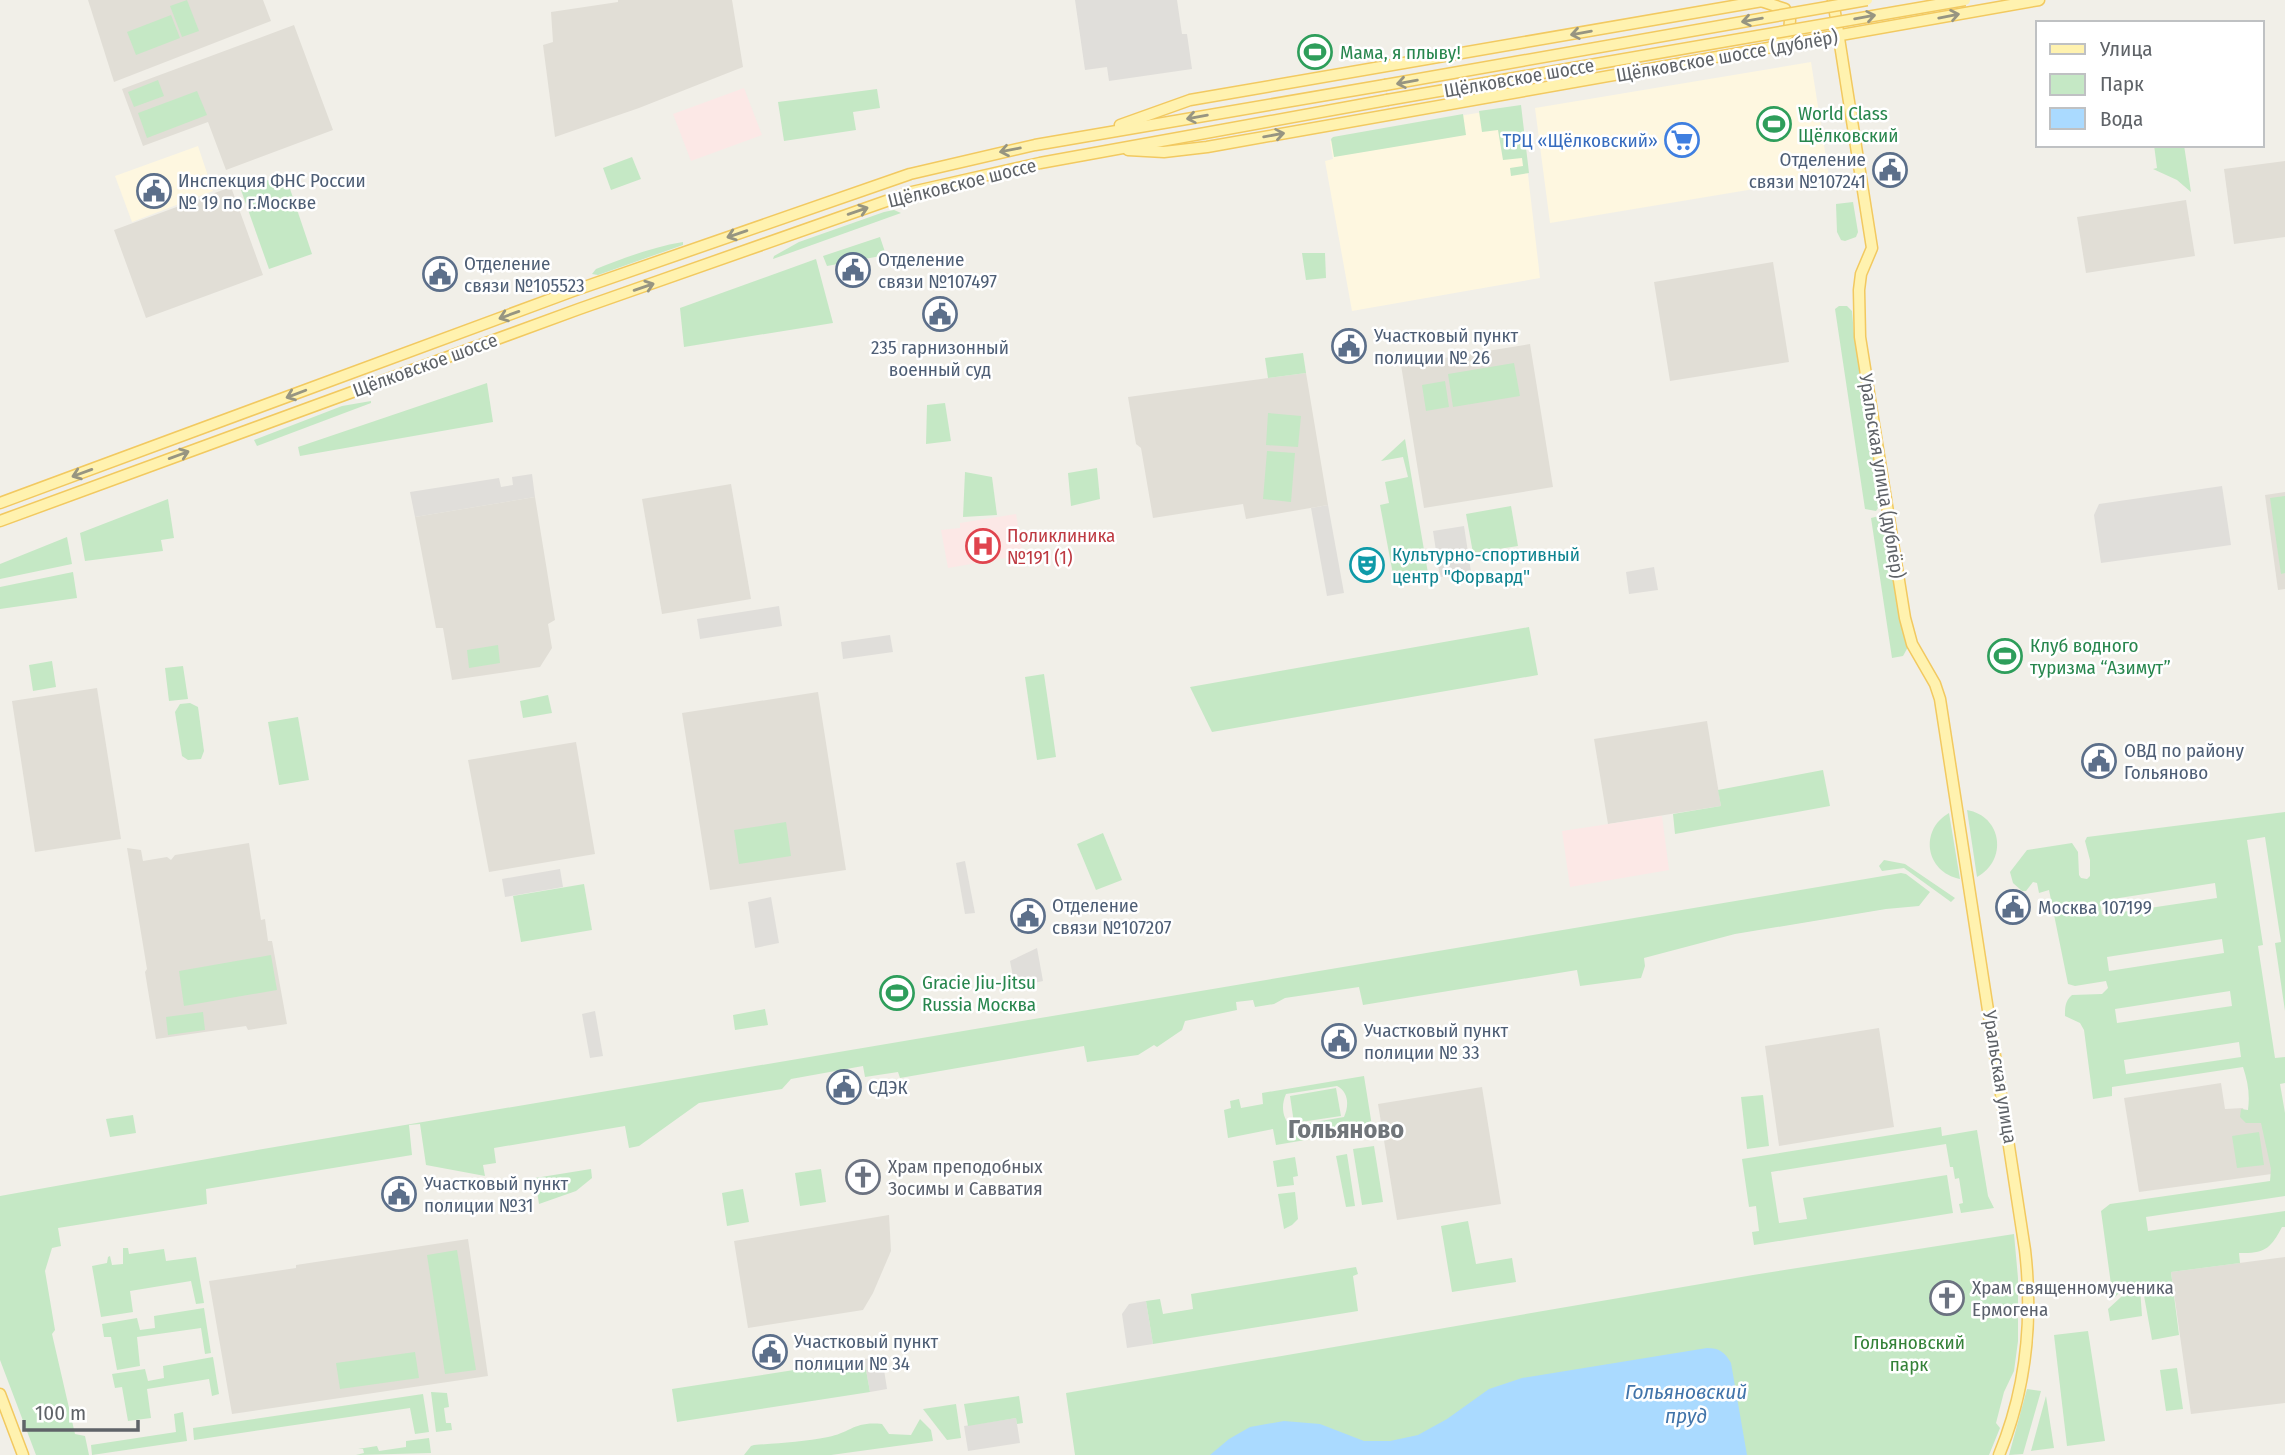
<svg xmlns="http://www.w3.org/2000/svg" width="2285" height="1455" viewBox="0 0 2285 1455" font-family="'Fira Sans Condensed',sans-serif">
<rect width="100%" height="100%" fill="#f1efe8"/>
<!-- commercial -->
<g fill="#fef7e0">
<polygon points="1811,62 1829,177 1803,181 1783,179 1772,186 1550,223 1535,108"/>
<polygon points="1520,106 1540,278 1352,311 1325,161 1333,159 1330,141 1416,123"/>
<polygon points="198,146 213,191 132,222 115,176"/>
</g>
<!-- industrial -->
<g fill="#e0deda">
<polygon points="1075,0 1177,0 1182,34 1187,34 1192,69 1109,81 1107,67 1085,70"/>
<polygon points="532,474 535,497 415,517 410,492 499,478 501,487 513,485 512,477"/>
<polygon points="2222,486 2231,545 2101,563 2094,515 2099,504"/>
<polygon points="1328,505 1344,593 1327,596 1311,508"/>
<polygon points="1464,526 1471,572 1440,577 1433,531"/>
<polygon points="1654,567 1658,590 1629,594 1626,572"/>
<polygon points="779,606 782,626 700,639 697,619"/>
<polygon points="890,635 893,652 843,659 841,642"/>
<polygon points="965,861 975,913 965,914 956,863"/>
<polygon points="560,869 563,887 505,897 502,879"/>
<polygon points="771,897 779,943 755,948 748,902"/>
<polygon points="1037,948 1043,981 1015,987 1010,961"/>
<polygon points="595,1011 603,1056 590,1058 582,1014"/>
<polygon points="1146,1301 1153,1344 1127,1348 1122,1314 1129,1304"/>
<polygon points="882,1357 887,1389 870,1392 864,1359"/>
<polygon points="1016,1418 1020,1443 968,1451 964,1426"/>
</g>
<!-- education -->
<g fill="#e1ded6">
<polygon points="88,0 263,0 271,21 114,82"/>
<polygon points="618,0 732,0 743,67 639,108 555,137 543,45 553,42 551,12 618,2"/>
<polygon points="294,25 333,130 226,170 208,122 143,146 122,89"/>
<polygon points="2285,161 2285,237 2234,244 2224,169"/>
<polygon points="231,187 263,275 146,318 114,230"/>
<polygon points="2186,200 2195,256 2086,273 2077,217"/>
<polygon points="1773,262 1789,362 1670,381 1654,282"/>
<polygon points="1530,344 1553,487 1424,508 1401,365"/>
<polygon points="1306,373 1328,505 1246,519 1243,504 1153,518 1141,448 1136,444 1128,397"/>
<polygon points="731,484 751,599 662,614 642,499"/>
<polygon points="2285,492 2285,589 2278,590 2265,495"/>
<polygon points="535,497 555,620 548,624 552,648 540,667 452,680 443,628 436,628 415,517"/>
<polygon points="97,688 121,839 35,852 12,701"/>
<polygon points="818,692 846,870 710,890 682,713"/>
<polygon points="1707,721 1721,806 1608,824 1594,739"/>
<polygon points="576,742 595,854 489,872 468,760"/>
<polygon points="249,843 261,920 265,919 268,941 272,941 287,1024 248,1030 246,1026 156,1039 145,972 147,969 127,848 141,850 143,861 167,857 171,860 175,855"/>
<polygon points="1879,1028 1894,1127 1779,1146 1765,1046"/>
<polygon points="2221,1083 2225,1109 2243,1108 2246,1119 2269,1118 2279,1173 2139,1192 2124,1098"/>
<polygon points="1482,1087 1501,1204 1397,1220 1378,1104"/>
<polygon points="889,1215 891,1251 873,1293 863,1310 748,1328 734,1241"/>
<polygon points="468,1239 488,1376 232,1414 209,1281 296,1268 296,1265"/>
<polygon points="2285,1257 2285,1403 2191,1414 2171,1272"/>
</g>
<!-- medical -->
<g fill="#fce8e6">
<polygon points="744,88 762,135 691,161 673,114"/>
<polygon points="1016,514 1023,555 948,568 941,530 960,528 960,523"/>
<polygon points="1662,816 1669,870 1570,887 1562,831"/>
</g>
<!-- green -->
<g fill="#c5e8c5" fill-rule="evenodd">
<polygon points="187,0 199,31 182,37 170,6"/>
<polygon points="171,15 180,38 136,55 127,32"/>
<polygon points="158,80 164,96 134,107 128,92"/>
<polygon points="877,89 880,108 853,112 856,130 784,141 778,102"/>
<polygon points="197,91 207,115 147,138 138,113"/>
<polygon points="1521,105 1529,173 1511,176 1510,168 1523,166 1522,158 1503,160 1498,130 1482,132 1479,111"/>
<polygon points="1463,114 1466,135 1334,157 1331,139 1333,137"/>
<polygon points="2154,145 2184,145 2191,192 2177,180 2153,169 2157,168"/>
<polygon points="632,157 641,179 611,190 603,168"/>
<polygon points="285,174 312,254 269,269 241,190"/>
<polygon points="1853,202 1858,232 1856,237 1845,241 1841,240 1837,232 1836,204"/>
<polygon points="894,210 901,213 773,259 774,256 799,242 884,212"/>
<polygon points="880,237 886,255 827,266 823,256"/>
<path d="M 683,242 L 683,245 L 598,275 L 592,274 L 596,269 C 624,258 652,247 683,242 Z"/>
<polygon points="1302,253 1325,253 1326,278 1306,280"/>
<polygon points="816,259 833,323 684,347 680,308"/>
<polygon points="1839,306 1847,306 1852,311 1854,334 1882,502 1876,511 1865,509 1835,309"/>
<polygon points="1303,353 1306,373 1268,378 1265,358"/>
<polygon points="1514,363 1520,396 1453,407 1448,374"/>
<polygon points="1445,381 1449,407 1426,411 1422,385"/>
<polygon points="487,383 493,422 300,456 298,447"/>
<polygon points="371,401 371,403 257,446 254,440 342,406"/>
<polygon points="945,403 951,441 926,444 927,405"/>
<polygon points="1268,413 1301,416 1298,447 1266,445"/>
<polygon points="1405,439 1429,579 1395,585 1380,505 1389,503 1385,482 1408,477 1403,457 1381,461"/>
<polygon points="1267,451 1295,453 1291,502 1263,499"/>
<polygon points="1097,468 1100,499 1071,506 1068,473"/>
<polygon points="965,472 992,477 997,515 963,517"/>
<polygon points="2285,496 2285,573 2281,574 2270,498"/>
<polygon points="168,499 174,538 161,540 163,551 85,561 80,533"/>
<polygon points="1511,506 1518,546 1473,553 1466,514"/>
<polygon points="1879,516 1884,521 1900,619 1908,647 1903,656 1892,658 1871,518"/>
<polygon points="67,537 72,564 0,579 0,564"/>
<polygon points="73,572 77,598 0,609 0,587"/>
<polygon points="1529,627 1538,675 1212,732 1190,687"/>
<polygon points="498,645 500,663 469,668 467,650"/>
<polygon points="52,661 56,687 33,691 29,665"/>
<polygon points="183,666 188,699 169,701 165,668"/>
<polygon points="1044,674 1056,757 1037,760 1025,677"/>
<polygon points="548,695 552,713 523,718 520,701"/>
<polygon points="190,703 198,707 204,751 201,759 188,760 182,756 175,712 180,704"/>
<polygon points="298,717 309,780 279,785 268,722"/>
<polygon points="1823,770 1830,806 1675,834 1673,814 1721,806 1718,790"/>
<path d="M 1967,810 C 2002,816 2008,860 1977,877 Z"/>
<path d="M 2285,812 L 2285,1011 L 2275,943 L 2281,942 L 2265,837 L 2247,840 L 2263,945 L 2258,946 L 2275,1058 L 2285,1057 L 2285,1083 L 2280,1084 L 2285,1113 L 2285,1196 L 2146,1217 L 2148,1231 L 2285,1211 L 2285,1227 L 2282,1227 C 2271,1248 2265,1254 2239,1253 L 2240,1263 L 2171,1272 L 2179,1335 L 2152,1340 L 2143,1290 L 2140,1288 L 2142,1316 L 2110,1321 L 2108,1309 L 2133,1286 L 2129,1283 L 2113,1299 L 2101,1211 L 2110,1204 L 2270,1181 L 2271,1169 L 2261,1123 L 2246,1123 L 2240,1117 L 2241,1109 L 2248,1110 C 2250,1095 2248,1082 2243,1067 L 2112,1087 L 2112,1096 L 2093,1099 L 2084,1030 L 2080,1023 L 2065,1016 C 2065,1007 2065,1001 2072,995 L 2102,994 L 2108,988 L 2106,981 L 2075,986 L 2068,984 L 2049,890 L 2039,893 L 2037,883 L 2033,882 L 2026,891 L 2022,891 L 2013,883 L 2010,872 L 2027,850 L 2072,843 L 2078,852 L 2079,875 L 2081,878 L 2087,879 L 2090,876 L 2090,860 L 2085,841 L 2087,837 ZM 2215,883 L 2217,898 L 2102,915 L 2100,901 ZM 2222,939 L 2224,953 L 2109,971 L 2107,957 ZM 2230,991 L 2232,1006 L 2117,1023 L 2115,1009 ZM 2239,1042 L 2241,1057 L 2126,1074 L 2124,1060 Z"/>
<path d="M 1949,813 L 1960,879 C 1925,872 1919,830 1949,813 Z"/>
<polygon points="786,822 791,856 739,864 734,830"/>
<polygon points="1103,833 1122,880 1096,890 1077,844"/>
<polygon points="1884,860 1905,864 1955,898 1951,902 1904,868 1882,871 1879,866"/>
<polygon points="1901,873 1906,874 1930,892 1919,906 1886,909 1735,934 1644,958 1645,966 1641,978 1580,986 1577,970 1363,1005 1359,987 1285,998 1274,1004 1255,1007 1253,1000 1236,1002 1237,1010 1185,1021 1182,1030 1157,1047 1154,1045 1138,1055 1087,1062 1084,1046 900,1078 898,1072 865,1077 863,1066 791,1079 782,1089 699,1103 639,1146 629,1148 625,1126 494,1148 496,1163 483,1165 485,1176 426,1165 420,1124 409,1125 412,1155 206,1189 207,1204 58,1228 61,1246 52,1248 45,1271 55,1330 52,1334 75,1434 85,1436 89,1455 36,1455 0,1360 0,1196 257,1150"/>
<polygon points="584,884 592,930 521,942 513,896"/>
<polygon points="271,955 277,990 184,1006 179,971"/>
<polygon points="765,1009 768,1025 735,1030 733,1015"/>
<polygon points="203,1012 205,1030 168,1035 166,1017"/>
<path d="M 1364,1076 L 1372,1126 L 1370,1129 L 1276,1145 L 1273,1129 L 1228,1138 L 1224,1110 L 1231,1108 L 1230,1101 L 1239,1099 L 1241,1108 L 1263,1104 L 1262,1093 ZM 1337,1086 C 1349,1092 1349,1106 1344,1117 L 1291,1126 C 1282,1118 1281,1105 1286,1094 Z"/>
<polygon points="1336,1088 1341,1116 1294,1123 1290,1096"/>
<polygon points="1763,1095 1769,1146 1747,1149 1741,1097"/>
<polygon points="133,1115 136,1133 110,1137 106,1119"/>
<polygon points="1941,1127 1942,1136 1977,1130 1988,1196 1994,1208 1961,1213 1959,1204 1963,1203 1959,1178 1955,1179 1953,1167 1950,1167 1946,1144 1771,1172 1779,1223 1807,1219 1803,1198 1947,1175 1953,1213 1754,1245 1752,1232 1759,1231 1756,1206 1749,1207 1742,1159"/>
<polygon points="2259,1132 2264,1165 2237,1168 2232,1136"/>
<polygon points="1374,1146 1383,1202 1362,1205 1353,1149"/>
<polygon points="1347,1154 1355,1206 1346,1207 1336,1156"/>
<polygon points="1295,1157 1298,1176 1293,1177 1294,1185 1277,1187 1273,1161"/>
<polygon points="591,1169 592,1178 576,1191 539,1204 535,1178"/>
<polygon points="821,1169 826,1202 800,1206 795,1173"/>
<polygon points="743,1189 749,1222 727,1226 722,1193"/>
<polygon points="1295,1192 1298,1219 1292,1225 1284,1229 1278,1194"/>
<polygon points="1468,1221 1476,1264 1512,1258 1516,1282 1452,1292 1441,1226"/>
<polygon points="2014,1234 2018,1278 2018,1341 2014,1371 2004,1392 1996,1423 2000,1428 1989,1455 1075,1455 1066,1393 1753,1275"/>
<polygon points="123,1248 128,1248 129,1254 164,1249 166,1261 196,1257 204,1303 196,1304 191,1281 130,1291 133,1312 101,1317 92,1266 107,1263 108,1257 110,1256 112,1265 123,1264"/>
<polygon points="457,1250 476,1370 445,1374 427,1255"/>
<polygon points="1356,1267 1358,1274 1353,1276 1358,1311 1153,1344 1146,1301 1160,1299 1163,1314 1193,1309 1191,1294"/>
<polygon points="204,1308 211,1353 205,1354 201,1328 137,1337 140,1366 117,1370 111,1337 104,1337 102,1324 137,1318 140,1330 155,1328 154,1316"/>
<polygon points="2088,1331 2105,1441 2067,1446 2054,1335"/>
<polygon points="415,1352 419,1378 340,1389 336,1363"/>
<polygon points="213,1357 219,1394 212,1396 209,1379 147,1389 151,1418 128,1421 122,1387 115,1388 112,1374 145,1369 148,1381 164,1378 163,1366"/>
<polygon points="864,1359 870,1392 677,1422 672,1389"/>
<polygon points="2177,1368 2183,1409 2166,1411 2160,1370"/>
<polygon points="2027,1389 2041,1391 2023,1454 2009,1455"/>
<polygon points="431,1392 447,1393 449,1407 444,1408 446,1423 451,1423 452,1430 436,1432"/>
<polygon points="423,1394 429,1432 415,1434 410,1408 194,1440 193,1428"/>
<polygon points="1019,1396 1023,1423 1017,1424 1016,1418 968,1426 964,1404"/>
<polygon points="2046,1396 2054,1448 2031,1451"/>
<polygon points="956,1404 961,1438 947,1440 923,1409"/>
<polygon points="183,1412 187,1441 92,1455 91,1445 176,1432 174,1414"/>
<path d="M 920,1419 L 931,1430 L 933,1441 L 831,1455 L 744,1455 L 751,1446 L 754,1445 C 779,1443 804,1442 828,1437 C 850,1433 854,1421 882,1424 L 889,1434 L 911,1435 Z"/>
<polygon points="429,1438 431,1453 356,1455 364,1453 363,1449 358,1449 377,1446 379,1451 406,1447 406,1441"/>
</g>
<!-- water -->
<path fill="#aadaff" d="M 1707,1348 C 1719,1348 1725,1352 1731,1363 L 1747,1455 L 1210,1455 L 1229,1439 L 1250,1427 L 1284,1421 L 1320,1424 L 1364,1441 L 1390,1441 L 1418,1435 L 1447,1419 L 1489,1389 L 1522,1378 Z"/>
<g fill="none" stroke-linecap="round" stroke-linejoin="round">
<!-- major casing -->
<g stroke="#f2c960" stroke-width="13">
<g id="major">
<path d="M 1833,0 L 1872,248 L 1861,274 L 1859,290 L 1860,337 L 1905,618 L 1912,644 L 1935,684 L 1940,699 L 2025,1250 C 2033,1319 2026,1390 1999,1455"/>
<polyline points="1761,1 1785,9 1790,20 1789,33 1775,45"/>
<polyline points="1120,125 1190,100 1768,0"/>
<polyline points="1128,150 1164,152 1207,147 2039,0"/>
<polyline points="0,503 573,291 910,174 1035,145 1385,85"/>
<polyline points="0,521 579,309 912,192 1040,163 1387,100"/>
<polyline points="0,1394 23,1455"/>
</g>
</g>
<!-- major -->
<use href="#major" stroke="#fff2af" stroke-width="10"/>
<!-- major-bridge casing -->
<g stroke="#f2c960" stroke-width="13" stroke-linecap="butt">
<g id="major-bridge">
<polyline points="1385,85 1867,0"/>
<polyline points="1387,100 1965,0"/>
</g>
</g>
<!-- major-bridge -->
<use href="#major-bridge" stroke="#fff2af" stroke-width="10"/>
</g>
<!-- one-way arrows -->
<defs><path id="oneway-shaft" d="M-6 0H5M1.5-3L5.5 0L1.5 3" fill="none" stroke-width="1.6" stroke-linecap="round" stroke-linejoin="round" transform="scale(1.75)"/></defs>
<g stroke="#979581">
<use href="#oneway-shaft" transform="translate(1949 16) rotate(-11)"/>
<use href="#oneway-shaft" transform="translate(1865 17) rotate(-10)"/>
<use href="#oneway-shaft" transform="translate(1752 20) rotate(170)"/>
<use href="#oneway-shaft" transform="translate(1581 33) rotate(170)"/>
<use href="#oneway-shaft" transform="translate(1407 82) rotate(170)"/>
<use href="#oneway-shaft" transform="translate(1197 117) rotate(170)"/>
<use href="#oneway-shaft" transform="translate(1274 135) rotate(-10)"/>
<use href="#oneway-shaft" transform="translate(1010 150) rotate(169)"/>
<use href="#oneway-shaft" transform="translate(858 211) rotate(-19)"/>
<use href="#oneway-shaft" transform="translate(737 234) rotate(161)"/>
<use href="#oneway-shaft" transform="translate(644 287) rotate(-19)"/>
<use href="#oneway-shaft" transform="translate(509 315) rotate(160)"/>
<use href="#oneway-shaft" transform="translate(296 394) rotate(159)"/>
<use href="#oneway-shaft" transform="translate(179 455) rotate(-20)"/>
<use href="#oneway-shaft" transform="translate(82 473) rotate(160)"/>
</g>
<!-- icons -->
<defs>
<g id="stadium-ring" transform="scale(1.75)"><circle r="9.5" fill="#fff" stroke="#2e9e5b" stroke-width="1.5"/><path d="M0-5a6.5 5 0 1 0 0 10a6.5 5 0 1 0 0-10ZM-3.5-1.8h7v3.6h-7Z" fill="#2e9e5b"/></g>
<g id="supermarket-ring" transform="scale(1.75)"><circle r="9.5" fill="#fff" stroke="#3f7fe0" stroke-width="1.5"/><path d="M-6-5.5h2.5l.6 2H6L4.5 2H-2.5L-4.4-4H-6ZM-1.5 3.2a1.3 1.3 0 1 0 .1 0ZM3 3.2a1.3 1.3 0 1 0 .1 0Z" fill="#3f7fe0"/></g>
<g id="civic-ring" transform="scale(1.75)"><circle r="9.5" fill="#fff" stroke="#5c6f8a" stroke-width="1.5"/><path d="M-.6-6.5H3V-4.5H.6V-3L4-1V1h2V6H-6V1h2V-1L-.6-3ZM-1.2 2.5V6h2.4V2.5Z" fill="#5c6f8a"/></g>
<g id="hospital-ring" transform="scale(1.75)"><circle r="9.5" fill="#fff" stroke="#e0444e" stroke-width="1.5"/><path d="M-5-5h3v3.5h4V-5h3V5h-3V1.5h-4V5h-3Z" fill="#e0444e"/></g>
<g id="theatre-ring" transform="scale(1.75)"><circle r="9.5" fill="#fff" stroke="#0f9aa8" stroke-width="1.5"/><path d="M-5-5.5Q0-4 5-5.5V0Q5 5 0 6Q-5 5-5 0ZM-3.3-2.5H-1v1.5H-3.3ZM1-2.5H3.3v1.5H1ZM-2.8 1Q0 5.5 2.8 1Z" fill="#0f9aa8"/></g>
<g id="church-ring" transform="scale(1.75)"><circle r="9.5" fill="#fff" stroke="#6b7280" stroke-width="1.5"/><path d="M-1.2-6h2.4v3.5h3.3v2.4h-3.3V6h-2.4V-.1h-3.3v-2.4h3.3Z" fill="#6b7280"/></g>
</defs>
<g fill-rule="evenodd">
<use href="#stadium-ring" x="1315" y="52"/>
<use href="#stadium-ring" x="1774" y="124"/>
<use href="#supermarket-ring" x="1682" y="140"/>
<use href="#civic-ring" x="1890" y="170"/>
<use href="#civic-ring" x="154" y="191"/>
<use href="#civic-ring" x="853" y="270"/>
<use href="#civic-ring" x="440" y="274"/>
<use href="#civic-ring" x="940" y="314"/>
<use href="#civic-ring" x="1349" y="346"/>
<use href="#hospital-ring" x="983" y="546"/>
<use href="#theatre-ring" x="1367" y="565"/>
<use href="#stadium-ring" x="2005" y="656"/>
<use href="#civic-ring" x="2099" y="761"/>
<use href="#civic-ring" x="2013" y="907"/>
<use href="#civic-ring" x="1028" y="916"/>
<use href="#stadium-ring" x="897" y="993"/>
<use href="#civic-ring" x="1339" y="1041"/>
<use href="#civic-ring" x="844" y="1087"/>
<use href="#church-ring" x="863" y="1177"/>
<use href="#civic-ring" x="399" y="1194"/>
<use href="#church-ring" x="1947" y="1298"/>
<use href="#civic-ring" x="770" y="1352"/>
</g>
<g text-anchor="middle" dominant-baseline="central" stroke-width="5" stroke-linejoin="round" paint-order="stroke">
<!-- leisure labels -->
<g font-size="19" fill="#27864d" stroke="#fff" text-anchor="start">
<text x="1340" y="52">Мама, я плыву!</text>
<text x="1798" y="113">World Class<tspan x="1798" dy="22">Щёлковский</tspan></text>
<text x="2030" y="645">Клуб водного<tspan x="2030" dy="22">туризма “Азимут”</tspan></text>
<text x="922" y="982">Gracie Jiu-Jitsu<tspan x="922" dy="22">Russia Москва</tspan></text>
</g>
<!-- street labels -->
<g font-size="19" fill="#5f6368" stroke="#fff">
<text transform="translate(1727 56) rotate(-10)">Щёлковское шоссе (дублёр)</text>
<text transform="translate(1519 78) rotate(-10)">Щёлковское шоссе</text>
<text transform="translate(962 183) rotate(-14)">Щёлковское шоссе</text>
<text transform="translate(425 365) rotate(-20)">Щёлковское шоссе</text>
<text transform="translate(1882 476) rotate(81)">Уральская улица (дублёр)</text>
<text transform="translate(2000 1077) rotate(81)">Уральская улица</text>
</g>
<!-- shop labels -->
<g font-size="19" fill="#366cbe" stroke="#fff" text-anchor="end">
<text x="1658" y="140">ТРЦ «Щёлковский»</text>
</g>
<!-- service labels -->
<g font-size="19" fill="#4e5e75" stroke="#fff" text-anchor="start">
<text x="1866" y="159" text-anchor="end">Отделение<tspan x="1866" dy="22">связи №107241</tspan></text>
<text x="178" y="180">Инспекция ФНС России<tspan x="178" dy="22">№ 19 по г.Москве</tspan></text>
<text x="878" y="259">Отделение<tspan x="878" dy="22">связи №107497</tspan></text>
<text x="464" y="263">Отделение<tspan x="464" dy="22">связи №105523</tspan></text>
<text x="1374" y="335">Участковый пункт<tspan x="1374" dy="22">полиции № 26</tspan></text>
<text x="940" y="347" text-anchor="middle">235 гарнизонный<tspan x="940" dy="22">военный суд</tspan></text>
<text x="2124" y="750">ОВД по району<tspan x="2124" dy="22">Гольяново</tspan></text>
<text x="1052" y="905">Отделение<tspan x="1052" dy="22">связи №107207</tspan></text>
<text x="2038" y="907">Москва 107199</text>
<text x="1364" y="1030">Участковый пункт<tspan x="1364" dy="22">полиции № 33</tspan></text>
<text x="868" y="1087">СДЭК</text>
<text x="424" y="1183">Участковый пункт<tspan x="424" dy="22">полиции №31</tspan></text>
<text x="794" y="1341">Участковый пункт<tspan x="794" dy="22">полиции № 34</tspan></text>
</g>
<!-- health labels -->
<g font-size="19" fill="#be3a42" stroke="#fff" text-anchor="start">
<text x="1007" y="535">Поликлиника<tspan x="1007" dy="22">№191 (1)</tspan></text>
</g>
<!-- culture labels -->
<g font-size="19" fill="#0d838f" stroke="#fff" text-anchor="start">
<text x="1392" y="554">Культурно-спортивный<tspan x="1392" dy="22">центр "Форвард"</tspan></text>
</g>
<!-- worship labels -->
<g font-size="19" fill="#5b616d" stroke="#fff" text-anchor="start">
<text x="888" y="1166">Храм преподобных<tspan x="888" dy="22">Зосимы и Савватия</tspan></text>
<text x="1972" y="1287">Храм священномученика<tspan x="1972" dy="22">Ермогена</tspan></text>
</g>
<!-- park labels -->
<g font-size="19" fill="#348238" stroke="#fff">
<text x="1909" y="1342">Гольяновcкий<tspan x="1909" dy="22">парк</tspan></text>
</g>
<!-- water labels -->
<g font-size="21" font-style="italic" fill="#4174aa" stroke="#fff">
<text x="1686" y="1392">Гольяновский<tspan x="1686" dy="24">пруд</tspan></text>
</g>
<!-- district labels -->
<g font-size="26" font-weight="bold" fill="#70757a" stroke="#fff">
<text x="1346" y="1129">Гольяново</text>
</g>
</g>
<!-- legend -->
<rect x="2036" y="21" width="228" height="126" fill="#ffffff" stroke="#bfc1c3" stroke-width="2"/>
<rect x="2050" y="44" width="35" height="10" fill="#fff2af" stroke="#bfc1c3" stroke-width="2"/>
<text x="2100" y="56" font-size="21" fill="#5f6368">Улица</text>
<rect x="2050" y="74" width="35" height="21" fill="#c5e8c5" stroke="#bfc1c3" stroke-width="2"/>
<text x="2100" y="91" font-size="21" fill="#5f6368">Парк</text>
<rect x="2050" y="108" width="35" height="21" fill="#aadaff" stroke="#bfc1c3" stroke-width="2"/>
<text x="2100" y="126" font-size="21" fill="#5f6368">Вода</text>
<!-- scale -->
<path d="M24 1420v10h114v-10" fill="none" stroke="#5f6368" stroke-width="3.5"/>
<text x="35" y="1420" font-size="21" fill="#5f6368" stroke="#ffffff" stroke-width="5" paint-order="stroke">100 m</text>
</svg>
